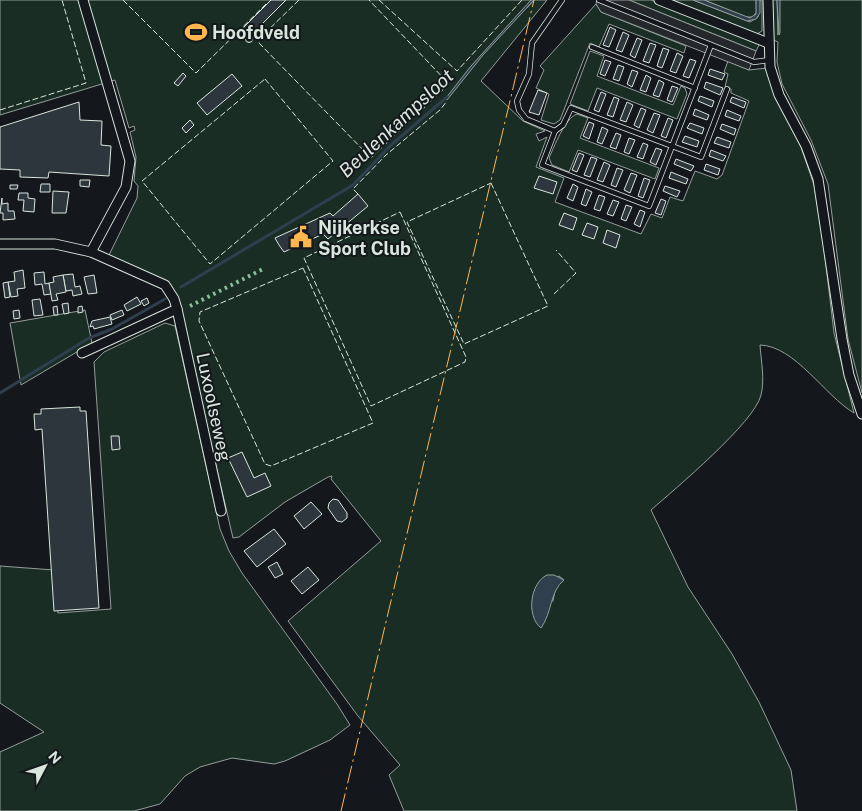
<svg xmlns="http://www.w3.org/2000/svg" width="862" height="811" viewBox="0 0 862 811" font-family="'Public Sans',sans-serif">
<rect width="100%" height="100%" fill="#14181c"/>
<!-- green -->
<g fill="#1a2d24" stroke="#939e99" fill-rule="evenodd">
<path d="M 0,0 L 533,0 L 527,8 L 534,0 L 547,0 L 481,81 L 523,121 L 545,131 L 536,134 L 539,141 L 547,137 L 536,167 L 564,178 L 555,202 L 641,234 L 651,214 L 662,218 L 670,197 L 683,201 L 695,171 L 717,179 L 722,175 L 749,101 L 731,93 L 731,89 L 725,87 L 728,74 L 724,72 L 728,61 L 749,70 L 767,68 L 799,141 L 814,185 L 823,240 L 834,333 L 854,413 C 825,396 795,346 760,345 C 761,360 765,380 761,395 C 755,422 675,489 651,510 L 688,587 L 732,654 L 759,702 L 791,770 L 797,811 L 404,811 L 389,775 L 400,765 L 358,716 L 288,621 L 381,541 L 331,479 L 332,476 L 328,477 L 285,502 L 239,537 L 233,538 L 182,320 L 157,277 L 109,255 L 137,198 L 138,186 L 134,181 L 136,157 L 130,132 L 135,130 L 134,126 L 129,128 L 115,80 L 0,115 ZM 559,576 L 564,580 L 556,586 L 553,601 L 532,609 L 536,588 Z"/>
<polygon points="629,0 651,0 756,42 759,45 756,51"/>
<polygon points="670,0 693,0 750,22 758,17 760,0 762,0 762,31 757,34 751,32"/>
<polygon points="704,0 756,0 757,12 752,17 746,17"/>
<polygon points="772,0 777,0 778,35 779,0 862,0 862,393 848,339 828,184 811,140 782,84 777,62 778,42 773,40"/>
<polygon points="596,4 601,12 686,46 684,53 609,24 599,47 590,43 560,120 554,124 541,120 549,94 536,88 544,70 540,66"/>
<polygon points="590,51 604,56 597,76 673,105 681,86 685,88 687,94 677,119 597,88 588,111 570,104"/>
<path d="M 577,114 L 588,118 L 580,138 L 659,168 L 655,179 L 578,150 L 569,172 L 552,165 L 549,158 C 554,147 565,118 577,114 Z"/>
<polygon points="85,310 92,343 21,385 10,323"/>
<polygon points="165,323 175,326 177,334 220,529 229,551 242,573 337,704 350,725 330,740 285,761 274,764 232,758 200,767 185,776 160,804 134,811 0,811 0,752 44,732 0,703 0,566 54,570 58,613 111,609 94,362 104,352"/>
</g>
<!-- parking -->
<polygon fill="#24282b" stroke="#939e99" points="597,0 629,0 756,51 749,70 601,12 596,4"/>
<!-- water -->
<g fill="#2f3f4d" stroke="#939e99">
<polygon points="531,0 534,0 483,55 447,100 446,98 471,66"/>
<polygon points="693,0 704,0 750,18 756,14 756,0 760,0 760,13 756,19 747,21"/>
<polygon points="777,0 780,0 780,33 779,35"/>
<path d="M 547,575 L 554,575 L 564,580 C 550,591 552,613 541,628 C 526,616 530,583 547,575 Z"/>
</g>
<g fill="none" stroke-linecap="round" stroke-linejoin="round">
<!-- stream -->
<g stroke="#2f3f4d" stroke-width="3">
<polyline points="181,287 353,185 390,146 447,97"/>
<polyline points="0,393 89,338 112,329 165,299"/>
</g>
</g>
<!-- building -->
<g fill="#2c363c" stroke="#d8e6dc">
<polygon points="271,0 286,0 252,34 250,32 248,34 242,29"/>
<polygon points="610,27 616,30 609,47 603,45"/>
<polygon points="623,32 629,35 622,52 616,50"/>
<circle cx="249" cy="39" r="3.5"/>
<polygon points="637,38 642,40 635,58 630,55"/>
<polygon points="650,43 656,45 649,63 643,61"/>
<polygon points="663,48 669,50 662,68 657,66"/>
<polygon points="677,53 683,56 676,73 670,71"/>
<polygon points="690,59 696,61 689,78 683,76"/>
<polygon points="605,60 611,62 605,76 600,74"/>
<polygon points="618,65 624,67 619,81 613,79"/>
<polygon points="710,69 725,74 722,80 708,75"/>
<polygon points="632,70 638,72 632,87 627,84"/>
<polygon points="183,73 186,76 178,86 174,83"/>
<polygon points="232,74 242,86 207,115 197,103"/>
<polygon points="646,75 651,78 646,92 640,90"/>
<polygon points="659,80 664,83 659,97 653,95"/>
<polygon points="706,82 723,88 720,95 704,88"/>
<polygon points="672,86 678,88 672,102 667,100"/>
<polygon points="538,90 547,93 539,115 529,112"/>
<polygon points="601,92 606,94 599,112 594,110"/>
<polygon points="700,96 714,101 712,107 698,101"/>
<polygon points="614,97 619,99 613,117 607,115"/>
<polygon points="732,97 746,102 744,108 730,102"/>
<polygon points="79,102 80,120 102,121 101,145 111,146 109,176 49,172 48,178 20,177 20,170 0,169 0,127"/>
<polygon points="627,102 633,105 626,122 620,120"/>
<polygon points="641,108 646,110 639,128 634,125"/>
<polygon points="695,109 709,115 707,120 693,115"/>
<polygon points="727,110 741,116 739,121 725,116"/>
<polygon points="654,113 660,115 653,133 647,130"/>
<polygon points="668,118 673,120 666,138 661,136"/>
<polygon points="190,120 194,125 186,133 182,128"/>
<polygon points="589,122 594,124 589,139 583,136"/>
<polygon points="690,123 704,128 702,134 687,128"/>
<polygon points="722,124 736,129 734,135 720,129"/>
<polygon points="602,127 608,130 602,144 597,142"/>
<polygon points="616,133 621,135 616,149 610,147"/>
<polygon points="685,136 699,141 697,147 682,142"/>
<polygon points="717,137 731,142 729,148 714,143"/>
<polygon points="629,138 635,140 629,154 624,152"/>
<polygon points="643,143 648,145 643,159 637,157"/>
<polygon points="656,148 662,150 656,165 650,162"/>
<polygon points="711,150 726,156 723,161 709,156"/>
<polygon points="579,153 584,155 577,172 572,170"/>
<polygon points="591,157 597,159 590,177 584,175"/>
<polygon points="676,159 694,166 691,171 674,164"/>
<polygon points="604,162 610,165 603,182 597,180"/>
<polygon points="706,164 720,169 718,175 704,170"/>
<polygon points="617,168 623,170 616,187 611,185"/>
<polygon points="671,172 688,179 686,184 669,178"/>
<polygon points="631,173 637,175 630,193 624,190"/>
<polygon points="539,176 557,182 553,194 534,188"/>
<polygon points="644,178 650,180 643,198 638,196"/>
<polygon points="80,180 90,180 89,187 80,186"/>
<polygon points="41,184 50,184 50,192 40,192"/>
<polygon points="573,184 578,187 573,201 567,198"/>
<polygon points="10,185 18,185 17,189 10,189"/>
<polygon points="665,186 680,191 677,197 663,191"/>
<polygon points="586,189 592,192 586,206 581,204"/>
<polygon points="53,191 69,192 66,213 52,213"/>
<polygon points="19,193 28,193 28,198 35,199 34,212 23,211 24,200 18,200"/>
<polygon points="358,194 368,206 328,239 323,234 284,252 279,245 275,238 330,213 333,216"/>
<polygon points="599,195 605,197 600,211 594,209"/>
<polygon points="2,198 2,204 8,203 8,211 14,211 15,219 3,220 3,213 0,213"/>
<polygon points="661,199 666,201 661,215 655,213"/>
<polygon points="613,200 619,202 613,216 607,214"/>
<polygon points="626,205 632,207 626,221 621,219"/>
<polygon points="640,210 645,212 640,227 634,224"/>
<polygon points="564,213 577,218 573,230 559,225"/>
<polygon points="587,223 598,227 594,239 582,235"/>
<polygon points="607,230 620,235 616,248 603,243"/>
<polygon points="23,270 25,288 17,289 18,296 11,297 8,282 15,281 14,272"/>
<polygon points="44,272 45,284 49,283 51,294 44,295 42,284 35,285 34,273"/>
<polygon points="73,274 75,287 80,286 82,294 73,296 72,290 66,291 63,275"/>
<polygon points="63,275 66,292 56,294 58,300 52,301 49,283 54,282 53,277"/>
<polygon points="94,275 97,293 88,294 84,277"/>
<polygon points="8,282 10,297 5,298 3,283"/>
<polygon points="137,297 141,304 127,311 124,305"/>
<polygon points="147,298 149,303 144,306 141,301"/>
<polygon points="40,299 43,315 34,316 32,300"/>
<polygon points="68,303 69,313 64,314 62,304"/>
<polygon points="57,306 58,315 54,315 53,307"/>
<polygon points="82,306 83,312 78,313 78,307"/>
<polygon points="19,310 20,318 14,319 13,311"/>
<polygon points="122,310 124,315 112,320 110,315"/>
<polygon points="110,317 112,324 94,329 93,326 90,327 92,321"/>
<polygon points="80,407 80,411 86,411 99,608 54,611 42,429 35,430 34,414 41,414 41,409"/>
<polygon points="111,436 119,436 120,449 112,450"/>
<polygon points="242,452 254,478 265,473 271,486 247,497 228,458"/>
<polygon points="333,499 338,500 347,513 347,518 342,522 337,521 328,508 329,503"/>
<polygon points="311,502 322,514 304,529 294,516"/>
<polygon points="274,529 286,544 257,567 244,551"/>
<polygon points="277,562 283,574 275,578 268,567"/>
<polygon points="308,567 319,580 302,594 291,581"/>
</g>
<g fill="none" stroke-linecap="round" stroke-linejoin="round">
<!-- lane casing -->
<g stroke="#d8e6dc" stroke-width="6">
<g id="lane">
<polyline points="562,0 532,43 529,74 517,101 519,110 526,119 555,131 542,165 649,206 711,45"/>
<polyline points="599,0 754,62 769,60"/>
<polyline points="592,47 695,88"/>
<polyline points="555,131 563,125 571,108 701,157 727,89"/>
</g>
</g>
<!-- street casing -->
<g stroke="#d8e6dc" stroke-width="11">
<g id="street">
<polyline points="83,0 130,161 126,187 91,252"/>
<polyline points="659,0 768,43"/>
<polyline points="768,0 770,67 779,95 806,146 818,179 842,339 849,375 862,414"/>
<polyline points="0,244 55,244 91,252 165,285 174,299 177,309 221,511"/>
<polyline points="82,353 177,309"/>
</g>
</g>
<!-- lane -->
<use href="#lane" stroke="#14181c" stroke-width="4.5"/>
<!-- street -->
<use href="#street" stroke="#14181c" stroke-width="9"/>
<!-- hedge -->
<polyline stroke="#8ac095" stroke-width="4" stroke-dasharray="2.5 4" stroke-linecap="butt" points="190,306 265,268"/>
<!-- fence -->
<g stroke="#d8e6dc" stroke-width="1" stroke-dasharray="6 2.5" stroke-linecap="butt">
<polyline points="123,0 196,73 267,3"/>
<polyline points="299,0 259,39 259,43 371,158 449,84 369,0"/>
<polyline points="379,0 457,71 522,0"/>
<polygon points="265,79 333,161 210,264 142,181"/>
<polyline points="0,110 86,83 62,0"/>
<polygon points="491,183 548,306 464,344 407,222"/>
<polyline points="358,194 353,189 386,155 440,110 447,101"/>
<polygon points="400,212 466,357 465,362 371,406 304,258"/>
<polygon points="303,268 373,423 271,466 265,464 199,321 200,312"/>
<polyline points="554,294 576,273 556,250"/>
</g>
<!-- power -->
<polyline stroke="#ffb74d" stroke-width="1" stroke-dasharray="18 4 2.5 4" stroke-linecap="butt" points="341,811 534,0"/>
</g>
<!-- icons -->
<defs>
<g id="stadium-bare" transform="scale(1.725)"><path d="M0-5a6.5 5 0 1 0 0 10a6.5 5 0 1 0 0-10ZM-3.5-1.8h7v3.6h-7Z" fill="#ffb74d" stroke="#14181c" stroke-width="2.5" paint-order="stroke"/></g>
<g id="civic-bare" transform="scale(1.725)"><path d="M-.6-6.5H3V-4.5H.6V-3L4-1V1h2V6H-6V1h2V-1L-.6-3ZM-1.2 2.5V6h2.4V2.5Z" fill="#ffb74d" stroke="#14181c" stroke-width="2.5" paint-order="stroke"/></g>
</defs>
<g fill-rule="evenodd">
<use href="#stadium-bare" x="196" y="32"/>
<use href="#civic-bare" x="301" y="237"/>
</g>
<g text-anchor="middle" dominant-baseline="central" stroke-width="4" stroke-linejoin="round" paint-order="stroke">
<!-- poi labels -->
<g font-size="18" font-weight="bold" fill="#d8e6dc" stroke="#14181c" text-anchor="start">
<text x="212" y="32">Hoofdveld</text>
<text x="318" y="227">Nijkerkse<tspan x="318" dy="21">Sport Club</tspan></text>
</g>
<!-- street labels -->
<g font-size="18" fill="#d8e6dc" stroke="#14181c">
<text transform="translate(214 407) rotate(78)">Luxoolseweg</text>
</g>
<!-- water labels -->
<g font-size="19" font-style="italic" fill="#d8e6dc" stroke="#14181c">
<text transform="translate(396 123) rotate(-43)">Beulenkampsloot</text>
</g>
</g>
<!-- north arrow -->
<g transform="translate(45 766) rotate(49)" stroke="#14181c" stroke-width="4" paint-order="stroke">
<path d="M0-4L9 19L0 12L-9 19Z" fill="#d8e6dc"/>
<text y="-8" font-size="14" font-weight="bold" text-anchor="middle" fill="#d8e6dc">N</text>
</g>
</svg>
